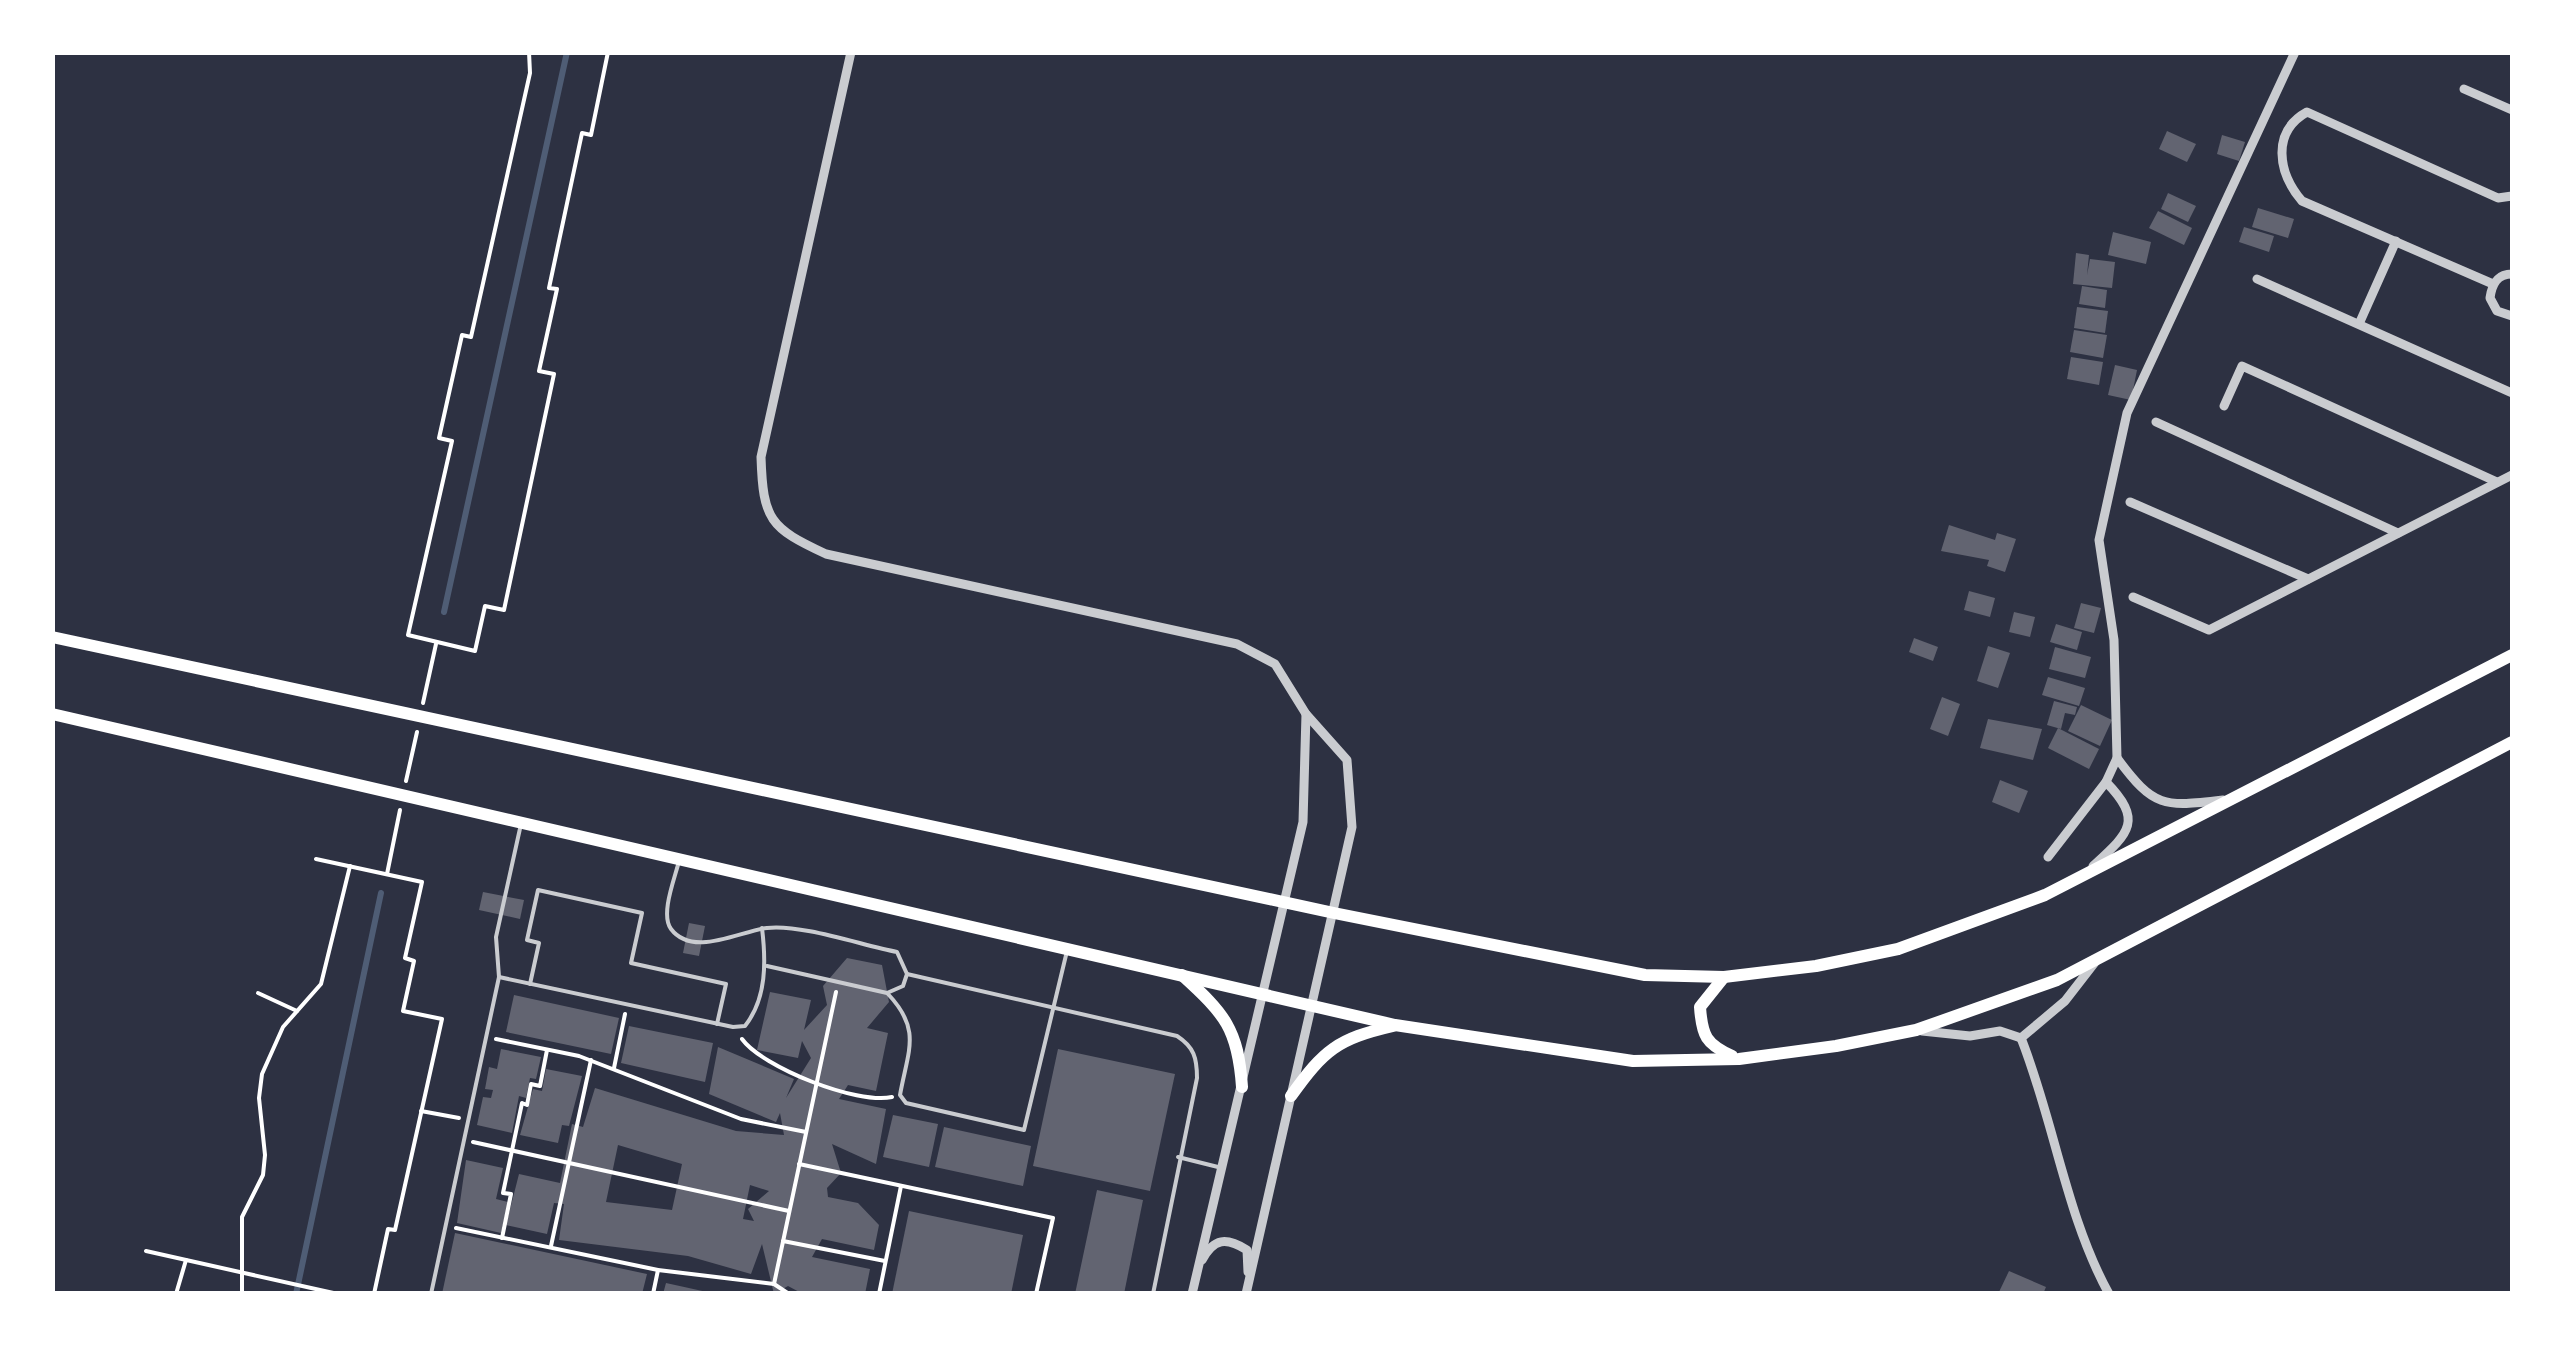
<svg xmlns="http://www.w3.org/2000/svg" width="2565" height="1346" viewBox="0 0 2565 1346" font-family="'IBM Plex Sans',sans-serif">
<rect width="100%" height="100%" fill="#2d3142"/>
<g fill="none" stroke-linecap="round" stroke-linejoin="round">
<!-- stream -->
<g stroke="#4f5d75" stroke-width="6">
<polyline points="444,612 567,52"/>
<polyline points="296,1294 381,893"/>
</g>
</g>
<!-- building -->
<g fill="#626471" fill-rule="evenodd">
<polygon points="2167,131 2196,144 2187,162 2159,149"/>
<polygon points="2222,135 2245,142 2239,161 2217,154"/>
<polygon points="2168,193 2196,206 2188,222 2161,209"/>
<polygon points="2258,208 2294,219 2288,238 2252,227"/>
<polygon points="2158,211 2192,228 2184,245 2149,228"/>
<polygon points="2244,227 2274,236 2269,252 2239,242"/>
<polygon points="2113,232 2151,242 2146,264 2108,255"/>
<polygon points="2076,253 2089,255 2087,275 2090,259 2115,262 2112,288 2073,284"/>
<polygon points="2082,286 2107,290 2105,308 2079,304"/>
<polygon points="2077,307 2108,311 2105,333 2074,328"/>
<polygon points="2074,330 2107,335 2103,358 2070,352"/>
<polygon points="2071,357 2103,362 2099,385 2067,379"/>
<polygon points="2115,365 2137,370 2131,400 2108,395"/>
<polygon points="1949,525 1995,540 1997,533 2016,539 2005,572 1987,566 1989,560 1941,551"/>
<polygon points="1969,591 1995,598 1990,617 1964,610"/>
<polygon points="2081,603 2101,608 2094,633 2074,628"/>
<polygon points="2014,612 2035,617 2030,637 2009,632"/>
<polygon points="2056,624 2082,632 2077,650 2050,642"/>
<polygon points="1914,638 1938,647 1933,661 1909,652"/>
<polygon points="1988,646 2010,653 1998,688 1977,681"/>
<polygon points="2055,647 2091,657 2085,678 2049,669"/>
<polygon points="2048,677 2085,688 2079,706 2042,695"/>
<polygon points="1942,697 1960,704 1948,736 1930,729"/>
<polygon points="2054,701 2077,707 2075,715 2065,713 2061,729 2047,725"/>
<polygon points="2081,705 2112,720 2100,746 2068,731"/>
<polygon points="1988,719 2042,729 2033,760 1980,748"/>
<polygon points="2058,728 2099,749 2089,769 2048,748"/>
<polygon points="2000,780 2028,791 2019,813 1992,802"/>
<polygon points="483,892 524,900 520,919 479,910"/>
<polygon points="689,923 705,926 699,956 683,953"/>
<path d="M 847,958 L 882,965 L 889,1002 L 867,1028 L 888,1033 L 876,1091 L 848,1085 L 839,1099 L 886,1109 L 876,1164 L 832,1144 L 841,1173 L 827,1188 L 828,1197 L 858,1203 L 879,1225 L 874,1250 L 822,1239 L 812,1257 L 870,1269 L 865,1294 L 803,1294 L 788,1286 L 774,1294 L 762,1244 L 751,1274 L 688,1256 L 559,1240 L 564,1204 L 554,1203 L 547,1234 L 506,1225 L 519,1174 L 560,1183 L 572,1124 L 583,1127 L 595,1088 L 736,1131 L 784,1135 L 780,1113 L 776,1122 L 709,1094 L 718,1047 L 794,1079 L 786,1098 L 811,1058 L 802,1041 L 798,1058 L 757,1050 L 770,992 L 811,1000 L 804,1030 L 827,1005 L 823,986 ZM 618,1145 L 682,1164 L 672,1210 L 606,1202 ZM 750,1185 L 769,1191 L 748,1209 L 754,1221 L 743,1219 Z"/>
<polygon points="514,995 619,1018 611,1054 506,1032"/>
<polygon points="629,1026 713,1043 705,1082 621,1063"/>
<polygon points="501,1049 541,1057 536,1079 530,1078 526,1098 519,1096 512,1133 477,1125 483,1097 491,1098 493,1090 485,1089 489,1067 497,1069"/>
<polygon points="1058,1049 1175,1074 1150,1191 1033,1166"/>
<polygon points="546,1069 582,1076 569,1126 562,1125 558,1143 520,1135 533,1089 542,1091"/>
<polygon points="893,1115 938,1124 929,1167 883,1157"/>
<polygon points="944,1127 1031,1146 1023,1186 935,1167"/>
<polygon points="466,1160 503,1168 496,1199 508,1202 501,1233 457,1223"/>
<polygon points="1097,1190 1143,1200 1124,1294 1075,1294"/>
<polygon points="909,1211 1023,1235 1011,1294 892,1294"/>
<polygon points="455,1233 647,1274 642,1294 442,1294"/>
<polygon points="2009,1271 2046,1287 2043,1294 1998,1294"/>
<polygon points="666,1283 707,1292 707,1294 663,1294"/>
</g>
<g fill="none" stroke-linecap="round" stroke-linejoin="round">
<!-- path -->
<g stroke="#fff" stroke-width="4">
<polyline points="529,52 530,73 471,337 462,335 439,438 452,441 408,635 475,651 485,606 504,610 554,374 539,371 557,289 549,288 582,133 591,135 608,52"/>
<polyline points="423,703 436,644"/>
<polyline points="406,781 417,732"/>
<polyline points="316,859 422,882 405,958 414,961 403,1011 442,1019 395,1230 388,1229 374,1294"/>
<polyline points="387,874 400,810"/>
<polyline points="258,993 297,1011"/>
<polyline points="496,1039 579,1056 741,1119 806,1132"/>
<path d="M 742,1039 C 762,1067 857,1105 892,1097"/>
<polyline points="614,1068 625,1014"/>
<polyline points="421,1111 459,1118"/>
<polyline points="473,1142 789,1211"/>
<polyline points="799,1164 1053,1218 1036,1294"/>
<polyline points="456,1228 658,1270 774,1284 789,1294"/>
<polyline points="502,1238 511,1194 503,1193 522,1103 527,1105 531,1084 540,1086 547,1050"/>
<polyline points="783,1241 885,1261"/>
<polyline points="551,1246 591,1060"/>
<polyline points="146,1251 338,1294"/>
<polyline points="774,1284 836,992"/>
<polyline points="176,1294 186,1260"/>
<polyline points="242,1294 242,1217 263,1175 265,1155 259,1098 262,1074 283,1027 321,984 350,866"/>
<polyline points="653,1294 658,1270"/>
<polyline points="879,1294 901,1186"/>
</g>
<!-- service -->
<g stroke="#caccd0" stroke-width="4">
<path d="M 679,861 C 675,878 660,914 671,929 C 693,958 740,931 767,928 C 801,924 861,945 897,952 L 907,974 L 903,986 L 887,993 L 767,966"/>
<path d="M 907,974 L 1177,1036 C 1194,1047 1197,1058 1197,1078 L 1153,1294"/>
<path d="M 499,977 L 733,1027 L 745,1026 C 767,998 766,961 762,928"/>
<polyline points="530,984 539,943 527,940 538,890 642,913 631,963 726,984 717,1024"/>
<path d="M 888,994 C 922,1030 908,1050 900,1095 L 906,1103 L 1024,1130 L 1067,951"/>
<polyline points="1178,1157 1222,1168"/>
<polyline points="431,1294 499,977 496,937 521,824"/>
</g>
<!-- minor -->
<g stroke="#caccd0" stroke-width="9">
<path d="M 851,52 L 761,457 C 763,520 770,528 826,554 L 1237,644 L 1275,664 L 1306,714 L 1347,760 L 1352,827 L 1246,1294"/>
<polyline points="2464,89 2512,110"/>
<path d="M 2512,274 C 2497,274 2492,284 2490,298 L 2497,311 L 2512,316"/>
<polyline points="2257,279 2512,393"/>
<path d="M 2493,284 L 2302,201 C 2278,173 2271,132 2307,112 L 2498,198 L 2512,196"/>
<polyline points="2359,324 2396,241"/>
<polyline points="2224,406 2242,366 2497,482"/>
<polyline points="2156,422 2398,533"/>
<polyline points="2130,502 2308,579"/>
<polyline points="2133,597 2209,630 2512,475"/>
<path d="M 2117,758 C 2154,808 2163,807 2223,800"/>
<polyline points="2048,857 2106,782 2117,758 2114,640 2099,540 2127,413 2295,52"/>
<path d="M 2093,866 C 2129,833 2144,821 2106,782"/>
<polyline points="1922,1031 1970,1036 2000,1031 2021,1038 2065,1001 2096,961"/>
<path d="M 2021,1038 C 2054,1121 2066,1216 2109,1294"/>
<path d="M 1202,1260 C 1214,1238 1226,1237 1247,1250 L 1248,1272"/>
<polyline points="1192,1294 1303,822 1306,714"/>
</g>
<!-- secondary -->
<g stroke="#fff" stroke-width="12">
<polyline points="52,637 1334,913 1645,975 1724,977 1816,966 1898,949 2045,895 2512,655"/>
<polyline points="52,714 1395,1025 1633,1061 1739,1059 1836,1046 1916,1030 2057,980 2512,742"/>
<path d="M 1182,975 C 1225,1014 1238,1029 1242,1087"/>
<path d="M 1724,977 L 1700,1007 C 1702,1036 1706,1044 1732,1056"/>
<path d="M 1291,1096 C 1324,1050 1337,1039 1393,1026"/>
</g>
</g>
<!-- border -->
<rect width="2565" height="1346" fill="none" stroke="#ffffff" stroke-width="110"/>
</svg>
